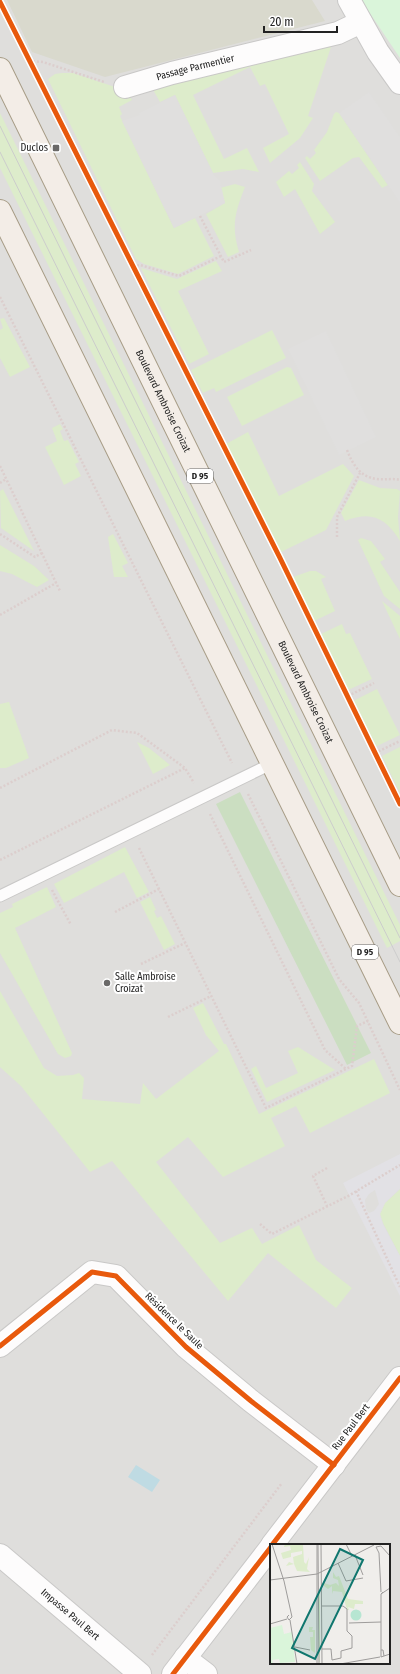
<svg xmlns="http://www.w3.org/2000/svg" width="400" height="1674" viewBox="0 0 400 1674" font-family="'Fira Sans Condensed',sans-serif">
<rect width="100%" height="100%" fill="#f0eeeb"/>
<!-- residential -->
<path fill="#dfdedc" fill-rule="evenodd" d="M 0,0 L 400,0 L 400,1674 L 0,1674 ZM 271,1545 L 389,1545 L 389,1663 L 271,1663 Z"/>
<!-- construction -->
<polygon fill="#d9d9cd" points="7,0 312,0 325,21 105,77 32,52"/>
<!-- grass -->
<g fill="#ddeccb">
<polygon points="333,41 308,116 313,118 300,138 270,163 263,148 289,134 265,84 260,86 250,67 193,95 224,159 247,148 259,172 243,169 213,173 175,95 160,102 151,86"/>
<polygon points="62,73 73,73 127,91 132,100 119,107 122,114 120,116 174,228 195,218 214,256 178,274 144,264 136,259 48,79 55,74"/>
<polygon points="336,112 339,113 388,185 382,188 359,157 353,158 320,181 305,158 307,156 310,159 316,153 314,150 327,132 334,114"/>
<polygon points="0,113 400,925 400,941 387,948 0,168"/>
<polygon points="300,162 314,184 312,191 335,222 320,234 295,189 284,197 276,182 289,171 292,174 299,168 297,165"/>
<path d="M 235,184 L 245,187 C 235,212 231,226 239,252 L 228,257 L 206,214 L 225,203 L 220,188 Z"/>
<polygon points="216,261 222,271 178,291 209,354 189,364 141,268 177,279"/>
<polygon points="4,318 30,367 10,377 0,358 0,330 3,328 0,319"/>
<polygon points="272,330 286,358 216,392 214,388 203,393 191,370"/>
<polygon points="287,367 291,368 304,395 242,426 227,397"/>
<polygon points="60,424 63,429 60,431 64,441 68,440 79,462 75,464 81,476 64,485 45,447 57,441 52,428"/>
<polygon points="248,432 279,496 343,464 354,476 326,530 281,552 226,444"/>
<path d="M 359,480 L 380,488 L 397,489 L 400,491 L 398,517 L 400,541 C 385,517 371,511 345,521 L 341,513 Z"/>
<polygon points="3,489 34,551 1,528 0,491"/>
<polygon points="113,534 128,563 122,566 128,577 114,577 108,537"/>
<polygon points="361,538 371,541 385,559 380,562 400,592 400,609 384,596 358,540"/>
<polygon points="0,545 34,566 49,580 37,587 12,574 0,571"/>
<polygon points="310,571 316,571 326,577 321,579 335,611 314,621 293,577"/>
<polygon points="382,601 400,616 400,639"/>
<polygon points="342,624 346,634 350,633 372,679 348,690 321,634"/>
<polygon points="377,689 400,735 375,747 353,701"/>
<polygon points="9,702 29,758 6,768 0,768 0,704"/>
<polygon points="137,742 149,748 170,765 153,774"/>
<polygon points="400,747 400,793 382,756"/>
<polygon points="125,847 149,892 137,898 124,872 64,903 54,884"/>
<polygon points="47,887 56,907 15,928 72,1053 71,1056 65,1058 58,1054 0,953 0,913 13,907 12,904"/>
<polygon points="150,897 156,910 154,911 157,918 161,916 175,944 164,950 140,902"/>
<polygon points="0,991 44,1068 57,1076 73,1075 79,1073 84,1078 82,1099 140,1104 143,1083 156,1099 219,1051 206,1035 193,1008 203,1003 224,1044 226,1044 259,1114 374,1059 390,1093 310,1133 296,1106 271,1118 285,1146 223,1177 188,1137 156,1162 220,1243 252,1228 262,1244 299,1225 316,1260 352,1288 336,1308 268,1253 228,1301 112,1161 90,1172 21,1086 0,1067"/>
<polygon points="298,1047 335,1070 267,1102 251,1069 256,1066 266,1088 298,1073 288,1051"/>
<polygon points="400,1189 400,1256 383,1223 380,1214 385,1203"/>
</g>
<!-- forest -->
<polygon fill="#cbdec1" points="240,792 371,1053 347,1065 216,804"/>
<!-- park -->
<polygon fill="#daf5da" points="361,0 400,0 400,58"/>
<!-- parking -->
<g fill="#e0dfde">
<polygon points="369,92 400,137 400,203 339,113"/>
<polygon points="175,95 213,173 220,181 225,203 174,228 122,121 140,115 139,113"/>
<polygon points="326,331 376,437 339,455 288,349"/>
</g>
<!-- plaza -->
<path fill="#e2e1e5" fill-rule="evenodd" d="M 400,1154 L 400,1189 L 385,1203 L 380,1214 L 383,1224 L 400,1256 L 400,1296 L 343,1183 ZM 375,1190 L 379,1204 L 374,1211 L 369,1213 L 366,1209 L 365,1200 L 369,1194 Z"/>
<!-- water -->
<polygon fill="#bfdbe3" points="136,1465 160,1480 152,1492 128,1477"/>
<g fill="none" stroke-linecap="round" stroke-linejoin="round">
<!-- service casing -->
<g stroke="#c9c8c7" stroke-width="13">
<polyline id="service" points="0,896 273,763"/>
</g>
<!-- minor casing -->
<g stroke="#c9c8c7" stroke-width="24">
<g id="minor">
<polyline points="349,0 378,52 400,83"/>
<path id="s1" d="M 125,87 L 172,73 L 338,33 L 361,22"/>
<polyline points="0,1346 92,1272 116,1276 186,1347 251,1401 334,1465"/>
<path id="s2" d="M 0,1555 L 140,1674"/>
<polyline points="185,1658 206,1674"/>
</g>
</g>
<!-- tertiary casing -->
<g stroke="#c9c8c7" stroke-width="24">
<g id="tertiary">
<polyline points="272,1545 400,1378"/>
<polyline points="173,1674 271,1547"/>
</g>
</g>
<!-- primary casing -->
<g stroke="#a79c86" stroke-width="24">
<g id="primary">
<path id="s3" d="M 0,69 L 400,885"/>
<polyline points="0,211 400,1023"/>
</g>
</g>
<!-- path -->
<g stroke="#dccecd" stroke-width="2.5" stroke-dasharray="2 2" stroke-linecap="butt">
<polyline points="29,61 43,62 104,82"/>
<polyline points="200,216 224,262 251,250"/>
<polyline points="133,266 140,265 179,276 221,256"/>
<polyline points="0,297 232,763"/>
<path d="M 347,450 C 353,465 360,477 377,479 C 385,480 393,478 400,480"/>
<polyline points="0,466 60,591"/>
<polyline points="0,483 6,479"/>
<polyline points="0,534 35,557 42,553"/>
<polyline points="337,537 337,517 360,473"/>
<polyline points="0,615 56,583"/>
<polyline points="348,696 374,683"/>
<polyline points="375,753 400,741"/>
<polyline points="0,788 112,730 137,733 185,768 194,783"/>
<polyline points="248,794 339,979 359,1003 400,1090"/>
<polyline points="210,814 325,1050 346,1069"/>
<polyline points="139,848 266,1108 352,1066 357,1026 368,1021"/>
<polyline points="0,860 185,768"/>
<polyline points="52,890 71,925"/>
<polyline points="115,912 159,889"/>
<polyline points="141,964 185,943"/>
<polyline points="168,1017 211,996"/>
<polyline points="327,1168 313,1176 327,1206"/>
<polyline points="356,1191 400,1287"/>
<polyline points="260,1224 272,1234 350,1195 400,1165"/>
<polyline points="152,1655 282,1483"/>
</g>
<!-- service -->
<use href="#service" stroke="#fdfcfc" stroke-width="11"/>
<!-- minor -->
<use href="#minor" stroke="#fdfcfc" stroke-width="22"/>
<!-- tertiary -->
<use href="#tertiary" stroke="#fdfcfc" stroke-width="22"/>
<!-- primary -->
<use href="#primary" stroke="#f3ede7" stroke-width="22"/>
<!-- tram -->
<g stroke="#ccc" stroke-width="1">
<polyline points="0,126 400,938"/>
<polyline points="0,152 400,962"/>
</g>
<!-- cycleway casing -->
<g stroke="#fff" stroke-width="8">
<g id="cycleway">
<polyline points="0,2 280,558 400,804"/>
<polyline points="0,1346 92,1272 116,1276 186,1347 251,1401 334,1465"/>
<polyline points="272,1545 400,1378"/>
<polyline points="173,1674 271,1547"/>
</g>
</g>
<!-- cycleway -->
<use href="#cycleway" stroke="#e8590c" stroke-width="5"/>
</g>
<!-- markers -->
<g fill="#6a6968" stroke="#fff" stroke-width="1.5">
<rect x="52" y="144" width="8" height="8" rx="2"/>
<circle cx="107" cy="983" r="4"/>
</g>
<g text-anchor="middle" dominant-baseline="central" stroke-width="4" stroke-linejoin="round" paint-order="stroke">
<!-- shield labels -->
<g fill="#fff" stroke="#646464" stroke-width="1">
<rect x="187" y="469" width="26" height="14" rx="3"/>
<rect x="352" y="945" width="26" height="14" rx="3"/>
</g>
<g font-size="9" font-weight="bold" fill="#222">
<text x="200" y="476">D 95</text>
<text x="365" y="952">D 95</text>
</g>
<!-- street labels -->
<g font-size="10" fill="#222" stroke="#fff">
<text stroke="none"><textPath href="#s1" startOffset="73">Passage Parmentier</textPath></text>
<text stroke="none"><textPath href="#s3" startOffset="370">Boulevard Ambroise Croizat</textPath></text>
<text stroke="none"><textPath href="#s3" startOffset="694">Boulevard Ambroise Croizat</textPath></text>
<text transform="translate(174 1321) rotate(44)">Résidence le Saule</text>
<text transform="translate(351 1427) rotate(-53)">Rue Paul Bert</text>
<text stroke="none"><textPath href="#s2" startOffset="92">Impasse Paul Bert</textPath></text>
</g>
<!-- poi labels -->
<g font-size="10" fill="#222" stroke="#fff" text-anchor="end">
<text x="48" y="148">Duclos</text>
<text x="115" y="977" text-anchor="start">Salle Ambroise<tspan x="115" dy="12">Croizat</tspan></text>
</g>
</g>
<!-- overview -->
<g transform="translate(270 1544)">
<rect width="120" height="120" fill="#f0eeeb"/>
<path d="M 15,0 L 33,0 L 34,18 L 36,20 L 39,13 L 37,25 L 40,28 L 27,27 L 24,20 L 16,22 L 19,18 L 24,20 L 23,13 L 32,10 L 32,7 L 21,9 L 21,13 L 13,15 L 11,9 L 21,6 L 20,2 L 14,3 ZM 63,28 L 66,33 L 69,32 L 78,55 L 93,57 L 93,60 L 85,60 L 84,65 L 78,63 L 79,66 L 77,66 L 72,48 L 63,47 L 62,50 L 62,42 L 58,45 L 54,42 L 54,39 L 60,41 L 66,39 L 69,42 L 68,36 L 63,34 ZM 48,48 L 50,48 L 50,118 L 49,118 ZM 39,83 L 43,83 L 42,86 L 45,86 L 45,109 L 41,106 L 40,93 L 43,93 L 43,88 L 39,88 Z" fill="#ddeccb"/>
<path d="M 12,81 L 14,90 L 22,88 L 25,118 L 10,119 L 9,115 L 2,116 L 3,120 L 0,120 L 0,84 Z" fill="#daf5da"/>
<path d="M80.5 71a5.5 5.5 0 1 1 11 0a5.5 5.5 0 1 1-11 0Z" fill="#b7e6d2"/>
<path fill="none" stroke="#9e9c9b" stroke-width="1" d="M 2,0 L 14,37 L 22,73 L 19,76 L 17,73 L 19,71M 47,0 L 47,120M 48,0 L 49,120M 51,0 L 52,120M 76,0 L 82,12M 106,3 L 109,9 L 111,48M 106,3 L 111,2 L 120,12M 85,11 L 93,31M 68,19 L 76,37 L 93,34M 0,36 L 47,30 L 104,1M 113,48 L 111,50 L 120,44M 111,50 L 111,106M 52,62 L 73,62 L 77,65 L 77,87 L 82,92 L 82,104 L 71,107 L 71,114 L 62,116 L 61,105 L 52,105M 20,76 L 27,120M 79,79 L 111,78M 0,80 L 17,75M 25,103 L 40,106M 114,112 L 113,106 L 111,106 L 111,113 L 120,110M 70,120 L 110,113"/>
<path fill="#0f766e" fill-opacity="0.15" stroke="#0f766e" stroke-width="2" d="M 70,5 L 93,16 L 45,115 L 22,104 Z"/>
<rect width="120" height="120" fill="none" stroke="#222" stroke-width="2"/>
</g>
<!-- scale -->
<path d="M264 26v6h73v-6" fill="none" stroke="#222222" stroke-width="2"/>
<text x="270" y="26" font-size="12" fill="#222222" stroke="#ffffff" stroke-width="3" paint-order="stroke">20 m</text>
</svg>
